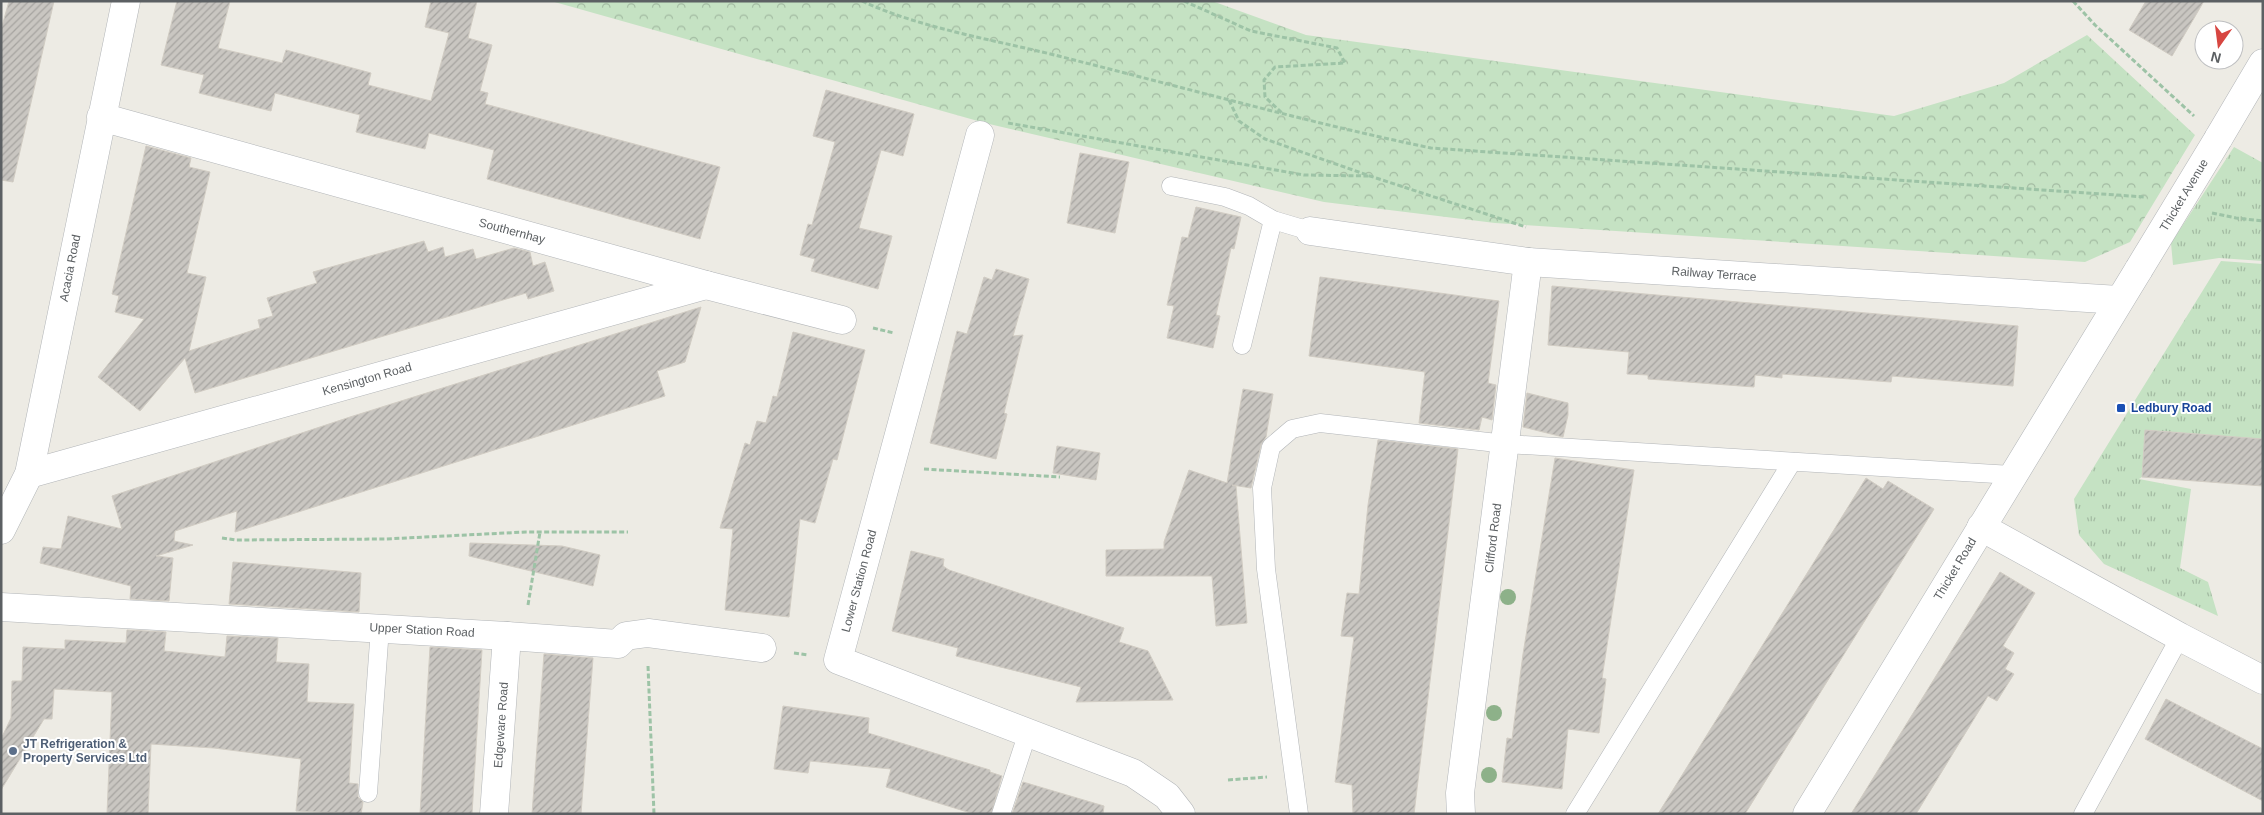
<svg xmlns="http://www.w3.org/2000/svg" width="2264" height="815" viewBox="0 0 2264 815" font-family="Arial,sans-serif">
<defs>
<pattern id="grass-tufts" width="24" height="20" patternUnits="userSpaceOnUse" patternTransform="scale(1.25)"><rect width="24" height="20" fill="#c5e2c3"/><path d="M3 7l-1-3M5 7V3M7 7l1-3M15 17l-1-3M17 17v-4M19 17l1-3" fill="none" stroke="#a3bba2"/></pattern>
<pattern id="forest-crowns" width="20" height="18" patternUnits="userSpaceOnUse" patternTransform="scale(1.25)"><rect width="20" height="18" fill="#c5e2c3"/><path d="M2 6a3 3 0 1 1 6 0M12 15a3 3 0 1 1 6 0" fill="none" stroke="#a3bba2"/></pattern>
<pattern id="building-hatch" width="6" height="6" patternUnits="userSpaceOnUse" patternTransform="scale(1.25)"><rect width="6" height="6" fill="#c9c6c1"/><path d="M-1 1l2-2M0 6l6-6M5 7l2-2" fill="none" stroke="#a6a4a0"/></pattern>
</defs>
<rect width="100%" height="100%" fill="#edebe4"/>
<!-- grass -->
<g fill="url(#grass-tufts)">
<polygon points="2234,147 2263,163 2263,261 2219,258 2173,265 2171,243"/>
<polygon points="2221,261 2263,264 2263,439 2146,430 2142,477 2139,479 2191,489 2180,568 2208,582 2218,616 2104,564 2079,535 2074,499"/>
</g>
<!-- forest -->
<polygon fill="url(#forest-crowns)" points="551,1 1212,1 1306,35 1894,116 2004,83 2087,35 2195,135 2130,242 2085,262 1495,223 1324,202 985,123"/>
<!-- building -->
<g fill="url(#building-hatch)" stroke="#d1ccc3">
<polygon points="9,1 54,1 13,182 1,180 1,30"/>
<polygon points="177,1 230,1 218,48 282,63 286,50 371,73 368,85 431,101 449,33 425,27 431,1 477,1 468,38 492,45 480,91 488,93 485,104 720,167 700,239 487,179 494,150 429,133 425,149 356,132 360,115 275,93 271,111 199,93 204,75 161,65"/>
<polygon points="2146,1 2204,1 2172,56 2129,30"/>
<polygon points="826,90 914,114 903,156 881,150 859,228 892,236 878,289 811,271 815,259 800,255 808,224 812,225 835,142 813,136"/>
<polygon points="146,146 191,158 189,167 210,172 187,273 206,277 189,351 260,328 258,320 273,316 267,298 317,283 313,272 424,241 428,252 443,247 445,257 473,249 476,259 514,248 530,252 533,266 545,262 554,291 528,299 526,293 195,393 185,358 140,411 98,377 144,319 115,312 119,296 112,294"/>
<polygon points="1080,153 1129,162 1115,233 1067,223"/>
<polygon points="1196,207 1241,217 1234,249 1231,248 1216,315 1220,316 1213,348 1167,338 1174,306 1167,305 1182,237 1188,238"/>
<polygon points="996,269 1029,279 1013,336 1023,335 1004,413 1007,414 996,459 930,443 957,331 967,334 984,277 992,280"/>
<polygon points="1320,277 1499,301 1488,383 1496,385 1492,420 1482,417 1479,430 1419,423 1425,372 1309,356"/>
<polygon points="1552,286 2018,326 2013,386 1892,376 1891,382 1782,374 1782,378 1755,375 1754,387 1648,379 1648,375 1627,374 1629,352 1548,345"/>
<polygon points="701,307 685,362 657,371 665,396 235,532 237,511 175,531 174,541 193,545 156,556 173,558 169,601 130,599 131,586 40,563 43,547 61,549 68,516 122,529 112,496 350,417"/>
<polygon points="793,332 865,350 837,460 833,459 815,523 800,519 789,617 725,610 733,529 720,528 745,443 750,445 757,421 766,423 773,396 777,397"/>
<polygon points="1243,389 1273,394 1266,437 1261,445 1251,488 1232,485 1236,486 1247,623 1216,626 1212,576 1106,576 1106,550 1164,549 1164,542 1189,470 1227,483"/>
<polygon points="1527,393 1568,403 1568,415 1563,437 1523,427"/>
<polygon points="2145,430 2263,439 2263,486 2142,477"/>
<polygon points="1378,440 1458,449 1414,814 1353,814 1352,785 1335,782 1354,637 1341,636 1347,593 1359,594 1368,505"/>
<polygon points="1057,446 1100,453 1096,480 1053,473"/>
<polygon points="1555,458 1634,470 1602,678 1606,679 1599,733 1568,729 1562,789 1502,782 1507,738 1512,739 1523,654"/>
<polygon points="1866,478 1883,489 1888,481 1934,509 1745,814 1658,814"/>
<polygon points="470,543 562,546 600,555 593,586 469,556"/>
<polygon points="911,551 944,559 943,566 949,570 1124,628 1119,642 1148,651 1173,700 1076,702 1081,687 956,656 958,648 892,631"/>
<polygon points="233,562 361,573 359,612 229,604"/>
<polygon points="2000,572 2035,593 2003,646 2014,653 2005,669 2014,674 1997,701 1988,696 1916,814 1851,814"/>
<polygon points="127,630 166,632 164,651 225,657 227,636 278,638 276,662 309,664 307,702 354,704 349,783 358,784 358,797 363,802 361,814 296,811 301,759 214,748 151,744 148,814 107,814 112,692 54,689 52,719 44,719 1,790 1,739 11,718 12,681 22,681 23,647 65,649 65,640 126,643"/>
<polygon points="430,647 482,650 472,814 420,814"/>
<polygon points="544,654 593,658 581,814 532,814"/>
<polygon points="2166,699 2263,749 2263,801 2145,739"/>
<polygon points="783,706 869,718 868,733 990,770 990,772 1002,776 991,814 974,814 886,787 891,769 810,761 808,773 774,769"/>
<polygon points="1023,782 1104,806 1103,814 1012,814"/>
</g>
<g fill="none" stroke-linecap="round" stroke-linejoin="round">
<!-- service casing -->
<g stroke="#b2b5b8" stroke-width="19">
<g id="service">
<polyline points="1171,186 1225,197 1249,206 1273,220 1310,231"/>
<polyline points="1242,345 1273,220"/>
<polyline points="368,793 380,628"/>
<polyline points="1001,814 1028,732"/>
<polyline points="1299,814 1266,569 1262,488 1271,447 1292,429 1320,423 1506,444 2012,475"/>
<polyline points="1575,814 1792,462"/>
<polyline points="2083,814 2180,637"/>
</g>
</g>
<!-- minor casing -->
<g stroke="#b2b5b8" stroke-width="29">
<g id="minor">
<polyline points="101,117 706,285 842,320"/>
<polyline points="980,135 838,660 1133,773 1167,796 1181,814"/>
<polyline points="2218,139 2263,63"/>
<polyline points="1310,231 1528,262 2119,300"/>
<polyline points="29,474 706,285"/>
<polyline points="1981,527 2180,637 2263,680"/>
<polyline points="1,607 507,636 618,644 626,636 648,633 762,648"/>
<polyline points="494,814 507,636"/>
<polyline points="1461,814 1460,793 1528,262"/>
<polyline points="1807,814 2139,269"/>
</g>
</g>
<!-- tertiary casing -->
<g stroke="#b2b5b8" stroke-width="29">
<polyline id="tertiary" points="1,530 29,474 126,1"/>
</g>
<!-- path -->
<g stroke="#9dc3a6" stroke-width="3" stroke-dasharray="5 2.5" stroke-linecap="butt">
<path d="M 862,1 C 924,30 1003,41 1070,59 C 1190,89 1310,123 1431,148 L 2145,197"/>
<polyline points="1184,1 1251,31 1337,48 1345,63 1275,67 1264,80 1265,97 1283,114"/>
<polyline points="2073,1 2095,25 2194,116"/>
<polyline points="1229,100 1239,121 1265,139 1370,176 1526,227"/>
<polyline points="1008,123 1304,175 1370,176"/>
<polyline points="2212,213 2236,218 2263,221"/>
<polyline points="873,328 894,333"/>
<polyline points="924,469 1060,477"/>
<polyline points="222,538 236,540 385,539 526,532 628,532"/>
<polyline points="528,605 540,532"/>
<polyline points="794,653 808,655"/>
<polyline points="648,666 654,814"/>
<polyline points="1228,780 1267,777"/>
</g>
<!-- service -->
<use href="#service" stroke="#fff" stroke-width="18"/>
<!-- minor -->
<use href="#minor" stroke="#fff" stroke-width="28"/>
<!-- tertiary -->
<use href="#tertiary" stroke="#fff" stroke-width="28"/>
<!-- minor-bridge casing -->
<g stroke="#b2b5b8" stroke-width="29" stroke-linecap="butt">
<polyline id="minor-bridge" points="2139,269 2218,139"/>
</g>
<!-- minor-bridge -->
<use href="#minor-bridge" stroke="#fff" stroke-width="28"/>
</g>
<!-- trees -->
<g fill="#8db189">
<circle cx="1508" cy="597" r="8"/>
<circle cx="1494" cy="713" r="8"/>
<circle cx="1489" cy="775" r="8"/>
</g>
<!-- markers -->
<rect fill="#1a4fb4" stroke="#fff" stroke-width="2" x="2116" y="403" width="10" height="10" rx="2.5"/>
<circle fill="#5c6f8a" stroke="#fff" stroke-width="2" cx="13" cy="751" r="5"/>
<g text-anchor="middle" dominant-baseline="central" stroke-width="4" stroke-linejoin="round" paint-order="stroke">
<!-- street labels -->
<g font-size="12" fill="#5c6063" stroke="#fff">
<text transform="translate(2184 195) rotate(-59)">Thicket Avenue</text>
<text transform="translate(512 231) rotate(15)">Southernhay</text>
<text transform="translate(70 268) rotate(-79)">Acacia Road</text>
<text transform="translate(1714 274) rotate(4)">Railway Terrace</text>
<text transform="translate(367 379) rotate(-16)">Kensington Road</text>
<text transform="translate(1493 538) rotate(-83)">Clifford Road</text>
<text transform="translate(1955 569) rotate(-59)">Thicket Road</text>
<text transform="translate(859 581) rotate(-75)">Lower Station Road</text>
<text transform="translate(422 630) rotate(3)">Upper Station Road</text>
<text transform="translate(501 725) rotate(-86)">Edgeware Road</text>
</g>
<!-- transit labels -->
<g font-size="12" font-weight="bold" fill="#164399" stroke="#fff" text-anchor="start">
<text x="2131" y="408">Ledbury Road</text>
</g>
<!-- service labels -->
<g font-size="12" font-weight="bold" fill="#4e5e75" stroke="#fff" text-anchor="start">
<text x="23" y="744">JT Refrigeration &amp;<tspan x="23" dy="14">Property Services Ltd</tspan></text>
</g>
</g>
<!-- border -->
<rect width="2264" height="815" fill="none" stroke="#5c6063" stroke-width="5"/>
<!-- north arrow -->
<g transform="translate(2219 45) rotate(194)"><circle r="24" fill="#ffffff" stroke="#bebfc1"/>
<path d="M0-4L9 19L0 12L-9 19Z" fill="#d74641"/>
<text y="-8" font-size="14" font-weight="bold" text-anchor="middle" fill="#5c6063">N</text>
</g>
</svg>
